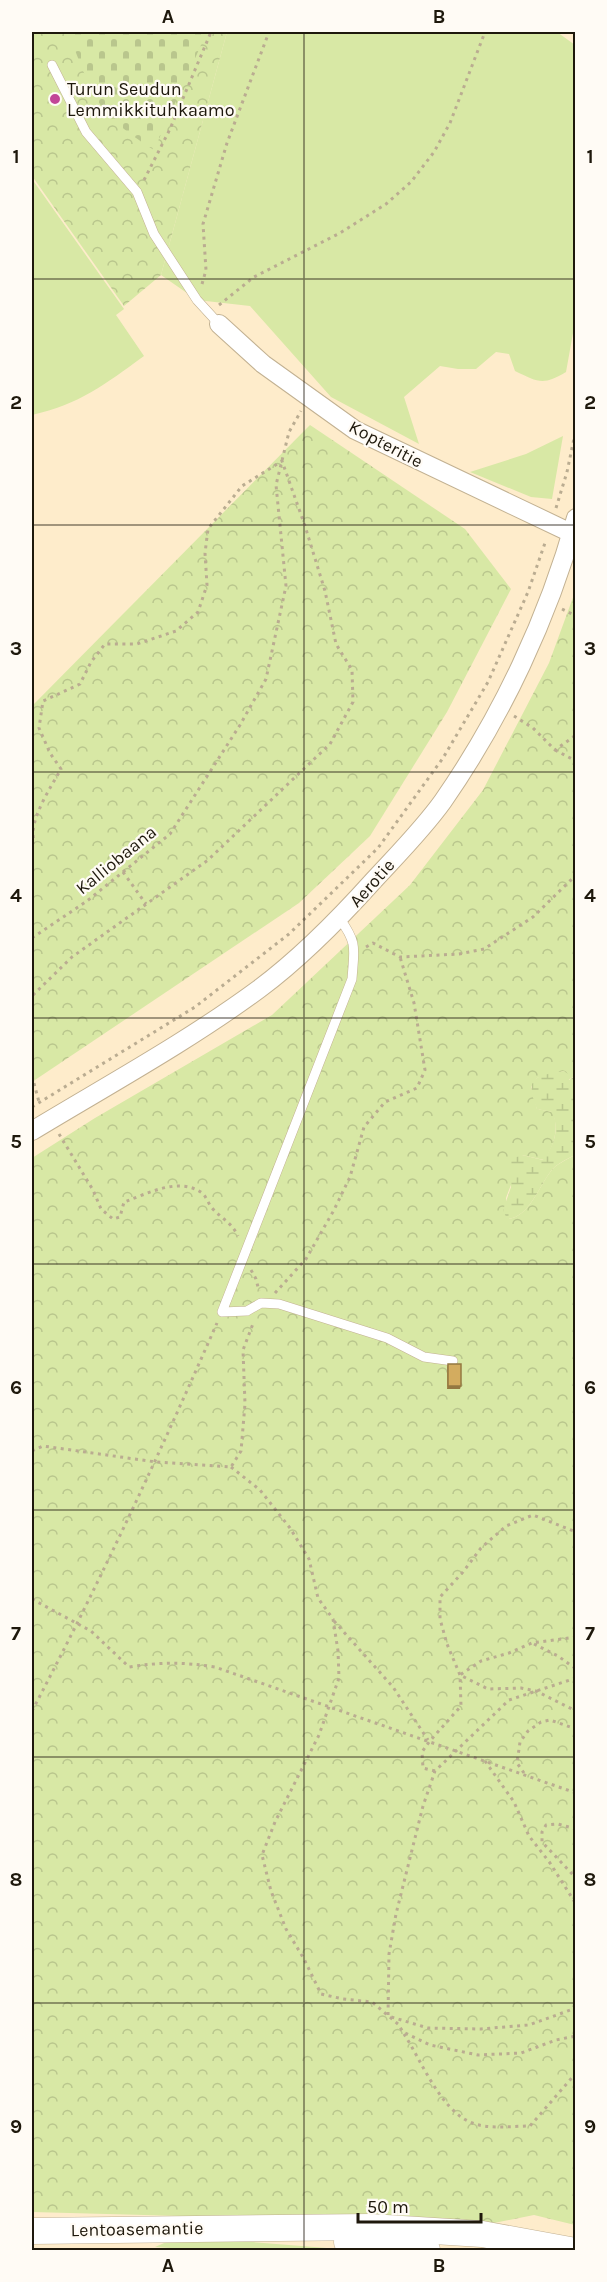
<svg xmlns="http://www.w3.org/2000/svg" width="607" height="2282" viewBox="0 0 607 2282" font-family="Karla,sans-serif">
<defs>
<pattern id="forest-crowns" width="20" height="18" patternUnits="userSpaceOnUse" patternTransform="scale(1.5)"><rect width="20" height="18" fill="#d8e8a5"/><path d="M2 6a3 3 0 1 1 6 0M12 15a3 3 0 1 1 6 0" fill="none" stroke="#b9c68d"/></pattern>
<pattern id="wetland-marsh" width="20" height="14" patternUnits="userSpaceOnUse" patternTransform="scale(1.5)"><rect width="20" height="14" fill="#d8e8a5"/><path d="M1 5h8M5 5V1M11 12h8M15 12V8" fill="none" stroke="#b9c68d"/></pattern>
<pattern id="cemetery-stones" width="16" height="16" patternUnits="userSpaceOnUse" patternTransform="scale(1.5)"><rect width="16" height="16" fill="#d8e8a5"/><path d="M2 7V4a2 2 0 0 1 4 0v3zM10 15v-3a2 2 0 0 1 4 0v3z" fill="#b9c68d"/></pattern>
</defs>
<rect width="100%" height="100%" fill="#feeccb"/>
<!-- grass -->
<g fill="#d8e8a5">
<path d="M 227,32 L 557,32 L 575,45 L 575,322 L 566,372 C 543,386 538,382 515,371 L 509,354 L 496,352 L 476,369 L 458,369 L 440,366 L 404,397 L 419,444 L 331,397 L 250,306 L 197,300 L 161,275 Z"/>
<path d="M 32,179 L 124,309 L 116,315 L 144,356 C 104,385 80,404 32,415 Z"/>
<polygon points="563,436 552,499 531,497 470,472 526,454"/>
<polygon points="171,2240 239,2241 352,2250 199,2250 155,2247"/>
</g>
<!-- forest -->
<g fill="url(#forest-crowns)">
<polygon points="32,32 227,32 161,275 124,306 32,176"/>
<polygon points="310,425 465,529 511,589 447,712 370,836 299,903 32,1082 32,706"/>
<path d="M 575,592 L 575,1076 L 568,1080 L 564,1071 L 537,1078 L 531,1087 L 537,1109 L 553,1112 C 559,1129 554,1147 544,1160 L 522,1155 L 506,1198 L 507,1219 C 529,1218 539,1186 551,1171 C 556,1164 568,1159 575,1155 L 575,2225 L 534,2215 L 489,2224 L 32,2212 L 32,1158 L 95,1118 L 272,1015 L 410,885 L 483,790 L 549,663 Z"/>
</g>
<!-- wetland -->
<path fill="url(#wetland-marsh)" d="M 564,1071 L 568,1074 L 569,1080 L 575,1076 L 575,1155 C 567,1159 556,1164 551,1171 C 539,1186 529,1218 507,1219 L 503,1210 L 511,1187 L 508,1164 L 511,1159 L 522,1155 L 543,1160 C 554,1146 560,1129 552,1112 L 537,1109 C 524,1077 535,1076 564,1071 Z"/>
<!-- cemetery -->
<path fill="url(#cemetery-stones)" d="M 68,32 L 200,32 L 205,36 L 154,150 C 141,142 111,121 103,109 C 87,86 78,57 68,32 Z"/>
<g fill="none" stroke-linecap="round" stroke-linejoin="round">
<!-- service casing -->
<g stroke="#c2b192" stroke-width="10">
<g id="service">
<polyline points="52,65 86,132 137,192 154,234 197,300 219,324"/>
<path d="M 340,919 C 358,944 354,949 352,979 L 222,1312 L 247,1311 L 261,1303 L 279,1304 L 387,1338 L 424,1357 L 453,1361"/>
</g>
</g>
<!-- minor casing -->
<g stroke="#c2b192" stroke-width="20">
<g id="minor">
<polyline points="219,324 263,364 355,430 571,533"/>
<path d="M 32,1131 C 108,1085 187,1042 259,989 C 302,957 339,919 374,880 C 398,854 423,829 443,801 C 502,716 548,618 576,518"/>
</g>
</g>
<!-- secondary casing -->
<g stroke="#c2b192" stroke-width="27">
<g id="secondary">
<polyline points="32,2231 370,2227 482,2234 570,2250"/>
<polyline points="347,2242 427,2250"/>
</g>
</g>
<!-- path -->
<g stroke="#baac91" stroke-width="3" stroke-dasharray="3 4.5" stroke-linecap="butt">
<polyline points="144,180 170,129 211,32"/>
<polyline points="202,284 206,270 203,224 227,143 269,32"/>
<polyline points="219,305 254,277 340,233 386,204 411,182 434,152 450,123 485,32"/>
<polyline points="556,508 567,472 576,429"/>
<polyline points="562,609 576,616"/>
<polyline points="514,716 533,728 555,750 576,735"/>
<polyline points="555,750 576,761"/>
<path d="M 32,845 L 34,841 C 28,821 51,787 61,769 L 50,753 L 39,728 L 43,701 L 80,684 L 91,662 L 105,644 L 137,644 L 176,631 L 198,612 L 207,585 L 205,553 L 208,529 L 242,486 L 282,461 L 305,526 L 325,591 L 336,644 L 352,670 L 353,702 L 330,744 L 208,860 L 72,957 L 32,996"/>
<polyline points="123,872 146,904"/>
<polyline points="32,938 87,901 170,834 240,725 266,679 286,586 276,485 289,432 301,411"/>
<polyline points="366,947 373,943 400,957 459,954 484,949 533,917 576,875"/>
<polyline points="32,1076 39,1102"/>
<polyline points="32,1107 195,1007 289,934 378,848 443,758 488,682 528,592 546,540"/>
<path d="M 59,1134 L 93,1190 L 101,1209 L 113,1219 L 120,1217 L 124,1202 C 147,1194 179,1176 202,1193 C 206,1196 208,1203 212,1208 C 221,1218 232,1223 238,1236"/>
<polyline points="251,1270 256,1279 259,1291"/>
<polyline points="275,1293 306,1259 334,1210 350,1177 364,1127 385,1102 417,1088 425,1070 414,1003 400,957"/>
<polyline points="32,1451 43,1446 156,1462 231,1467 241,1451 245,1404 243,1350 254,1321"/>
<polyline points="231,1467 260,1490 290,1528 309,1559 318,1598 333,1619 338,1651 339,1678 319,1735 275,1822 262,1855 271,1891 286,1929 304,1959 321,1994 343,1999 372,2002 398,2024 403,2032 430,2045 478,2055 521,2053 556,2040 576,2036"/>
<path d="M 32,1599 L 91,1631 L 129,1667 C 160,1662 184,1662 215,1667 L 576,1793"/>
<polyline points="334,1621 393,1687 428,1740"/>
<polyline points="576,1637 532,1643 509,1653 481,1661 460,1675 488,1689 521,1688 536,1691 576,1711"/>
<polyline points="534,1644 558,1656 576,1669"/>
<polyline points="576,1678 509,1700 435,1771 423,1806 396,1914 389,1954 388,2016 428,2028 481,2029 529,2025 576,2008"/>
<path d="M 32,1711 C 99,1584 159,1455 217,1323"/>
<polyline points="485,1761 514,1802 529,1836 550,1863 576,1904"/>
<polyline points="435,1771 423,1768 422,1752 429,1742 461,1706 460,1675 447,1644 440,1619 440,1597 463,1572 481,1548 506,1526 533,1515 576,1532"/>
<polyline points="524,1773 517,1763 520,1742 528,1731 541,1722 550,1720 576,1729"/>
<polyline points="576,1829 558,1824 546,1825 542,1832 542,1842 576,1878"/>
<path d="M 404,2034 C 421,2060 440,2109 470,2122 C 487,2130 511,2126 530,2126 L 576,2073"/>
</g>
<!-- service -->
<use href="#service" stroke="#fff" stroke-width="9"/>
<!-- minor -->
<use href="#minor" stroke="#fff" stroke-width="18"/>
<!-- secondary -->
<use href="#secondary" stroke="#fff" stroke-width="26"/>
</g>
<!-- wall -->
<polygon fill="#b59452" points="448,1364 460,1389 447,1389 447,1367"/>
<!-- shaded-wall -->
<polygon fill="#947842" points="448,1386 461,1386 460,1389 447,1389"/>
<!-- building -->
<rect fill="#d3ac5f" stroke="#947842" stroke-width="1.5" x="448" y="1364" width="13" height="22"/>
<!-- grid -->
<path fill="none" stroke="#1e180c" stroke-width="1.5" stroke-opacity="0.55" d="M 304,32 L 304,2250M 32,279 L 576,279M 32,525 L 576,525M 32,772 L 576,772M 32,1018 L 576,1018M 32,1264 L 576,1264M 32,1510 L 576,1510M 32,1757 L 576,1757M 32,2003 L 576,2003"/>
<!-- markers -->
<circle fill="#c24697" stroke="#fffbf5" stroke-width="2" cx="55" cy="99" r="6"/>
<g text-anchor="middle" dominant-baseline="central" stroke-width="4.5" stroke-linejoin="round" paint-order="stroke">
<!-- poi labels -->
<g font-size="18" fill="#1e180c" stroke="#fffbf5" text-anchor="start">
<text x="67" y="89">Turun Seudun<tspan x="67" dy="21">Lemmikkituhkaamo</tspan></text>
</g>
<!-- street labels -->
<g font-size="18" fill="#1e180c" stroke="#fffbf5">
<text transform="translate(386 444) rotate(28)">Kopteritie</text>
<text transform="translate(116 860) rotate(-39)">Kalliobaana</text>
<text transform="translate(372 883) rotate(-48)">Aerotie</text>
<text transform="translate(137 2229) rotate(-1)">Lentoasemantie</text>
</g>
</g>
<!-- border -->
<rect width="607" height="2282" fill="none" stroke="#fffbf5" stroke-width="66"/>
<!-- scale -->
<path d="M358 2213v9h123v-9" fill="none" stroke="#1e180c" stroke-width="3"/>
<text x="367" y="2213" font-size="18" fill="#1e180c" stroke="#fffbf5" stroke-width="4.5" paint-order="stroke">50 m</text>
<rect x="33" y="33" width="541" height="2216" fill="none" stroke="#1e180c" stroke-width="2"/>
<g font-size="20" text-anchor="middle" font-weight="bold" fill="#1e180c">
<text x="168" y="23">A</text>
<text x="439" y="23">B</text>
<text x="16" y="163">1</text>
<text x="590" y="163">1</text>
<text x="16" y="409">2</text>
<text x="590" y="409">2</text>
<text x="16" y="655">3</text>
<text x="590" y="655">3</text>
<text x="16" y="902">4</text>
<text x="590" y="902">4</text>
<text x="16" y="1148">5</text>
<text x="590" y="1148">5</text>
<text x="16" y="1394">6</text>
<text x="590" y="1394">6</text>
<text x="16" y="1640">7</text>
<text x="590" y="1640">7</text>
<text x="16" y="1886">8</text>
<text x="590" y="1886">8</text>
<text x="16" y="2133">9</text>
<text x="590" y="2133">9</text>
<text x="168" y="2272">A</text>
<text x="439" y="2272">B</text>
</g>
</svg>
